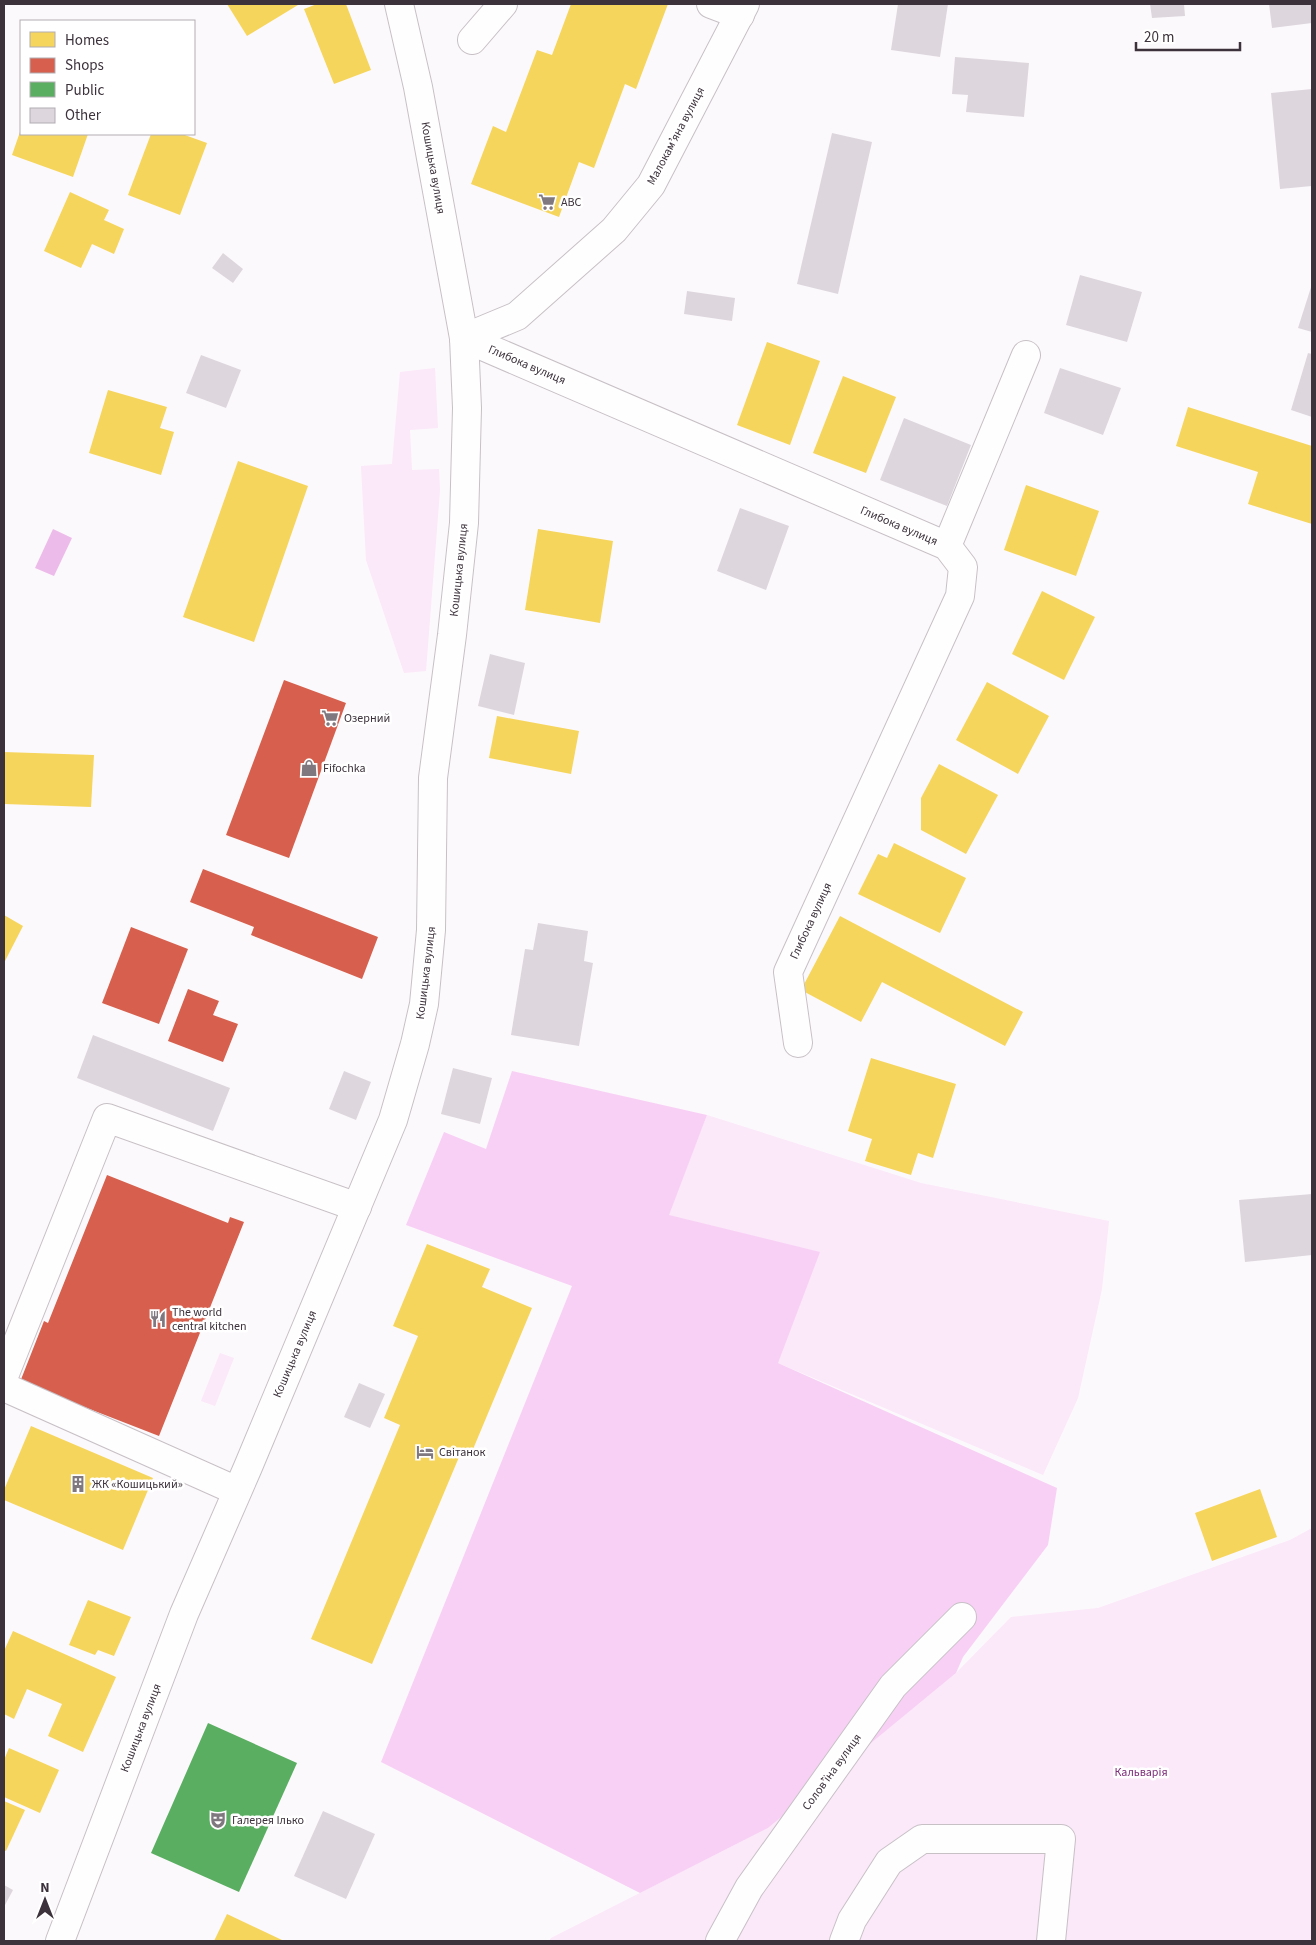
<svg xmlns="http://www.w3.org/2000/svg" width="1316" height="1945" viewBox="0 0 1316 1945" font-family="'Source Sans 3',sans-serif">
<rect width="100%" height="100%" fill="#fcf9fc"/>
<!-- green -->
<g fill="#fbe8f9">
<polygon points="435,368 438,428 410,430 412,470 439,469 440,490 426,671 404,673 366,560 361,466 392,464 400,372"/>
<polygon points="707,1115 921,1183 1109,1221 1102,1289 1078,1398 1043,1475 778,1363 668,1215"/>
<polygon points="220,1353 234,1358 215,1406 201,1401"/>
<polygon points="1312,1528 1312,1941 549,1941 551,1938 768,1828 956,1673 1011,1617 1098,1608 1290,1540"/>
</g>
<!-- forest -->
<polygon fill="#f8d0f5" points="512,1071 707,1115 669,1215 820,1252 778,1363 1057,1488 1048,1545 963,1657 956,1673 768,1828 640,1893 381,1762 572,1286 406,1225 444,1132 486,1149"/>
<!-- water -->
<polygon fill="#edbbea" points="53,529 72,538 54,576 35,568"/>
<!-- homes -->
<g fill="#f6d55c">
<polygon points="227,4 297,4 298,5 247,36"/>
<polygon points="317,4 346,4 371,70 334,84 304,9"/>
<polygon points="571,4 668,4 636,89 625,84 594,168 579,162 559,217 471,184 493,126 506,132 537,50 552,55"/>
<polygon points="21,129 21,134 88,134 73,177 12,155"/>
<polygon points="151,134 182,134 207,143 180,215 128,195"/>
<polygon points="70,192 109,210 104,220 124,229 114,254 92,244 81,268 44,251"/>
<polygon points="767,342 820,361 790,445 737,425"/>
<polygon points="843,376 896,397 866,473 813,453"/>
<polygon points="108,390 167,407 160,428 174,432 161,475 89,453"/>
<polygon points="1188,407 1312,446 1312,524 1248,504 1258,472 1176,446"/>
<polygon points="238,461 308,486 254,642 183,617"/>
<polygon points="1026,485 1099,511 1076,576 1004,550"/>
<polygon points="538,529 613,541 600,623 525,610"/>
<polygon points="1042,591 1095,617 1064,680 1012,654"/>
<polygon points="987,682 1049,716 1018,774 956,740"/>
<polygon points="497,716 579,731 571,774 489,758"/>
<polygon points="4,752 94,755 91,807 4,804"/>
<polygon points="939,764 998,795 966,854 921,830 921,798"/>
<polygon points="894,843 966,878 940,933 858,894 878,854 887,858"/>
<polygon points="4,915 23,926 4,963"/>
<polygon points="840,916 1023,1012 1005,1046 882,982 861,1022 801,990"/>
<polygon points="871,1058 956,1084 933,1158 918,1153 911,1175 865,1161 872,1139 848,1131"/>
<polygon points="427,1244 490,1269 482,1287 532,1308 471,1454 462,1450 372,1664 311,1639 400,1425 384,1418 418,1336 393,1326"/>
<polygon points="31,1426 153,1478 123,1550 4,1500 4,1490"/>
<polygon points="1260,1489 1277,1537 1212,1561 1195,1513"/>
<polygon points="88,1600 131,1617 114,1656 98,1650 95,1655 69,1645"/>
<polygon points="13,1631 116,1677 83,1752 48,1736 62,1704 27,1689 14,1719 4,1714 4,1651"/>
<polygon points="9,1748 59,1770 40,1813 4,1797 4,1760"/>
<polygon points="4,1801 25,1810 6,1851 4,1850"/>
<polygon points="227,1914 282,1940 281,1941 214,1941"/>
</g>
<!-- shops -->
<g fill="#d6604d">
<polygon points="284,680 346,703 289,858 226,835"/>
<polygon points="203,869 378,937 362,979 251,935 254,927 190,902"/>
<polygon points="131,927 188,949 159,1024 102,1003"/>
<polygon points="188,989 219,1001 213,1015 238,1024 223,1062 168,1041"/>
<polygon points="107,1175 228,1223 230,1217 244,1222 159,1436 20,1382 44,1321 48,1323"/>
</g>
<!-- public -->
<polygon fill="#5aae61" points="208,1723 297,1763 239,1892 151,1853"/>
<!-- building -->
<g fill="#ddd7dd">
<polygon points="898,4 948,4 940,57 891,50"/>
<polygon points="1150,4 1184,4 1185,16 1152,18"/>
<polygon points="1269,4 1312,4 1312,23 1272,28"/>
<polygon points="955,57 1029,63 1024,117 966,112 968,95 952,94"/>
<polygon points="1312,89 1312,186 1280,189 1271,93"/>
<polygon points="832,133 872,142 838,294 797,284"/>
<polygon points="223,253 243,269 233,283 212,268"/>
<polygon points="1080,275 1142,292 1127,342 1066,325"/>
<polygon points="1312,284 1312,332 1298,328"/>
<polygon points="687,291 735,298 732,321 684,314"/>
<polygon points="1308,353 1312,354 1312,417 1291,410"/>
<polygon points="201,355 241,370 226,408 186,393"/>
<polygon points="1060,368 1121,388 1103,435 1044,413"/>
<polygon points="904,418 971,445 947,506 880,480"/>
<polygon points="740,508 789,526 766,590 717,571"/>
<polygon points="490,654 525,663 514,715 478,706"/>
<polygon points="538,923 588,931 584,961 593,963 579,1046 511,1035 525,949 533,950"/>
<polygon points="93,1035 230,1088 213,1131 77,1078"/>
<polygon points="453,1068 492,1078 480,1124 441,1114"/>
<polygon points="344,1071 371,1082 356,1120 329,1109"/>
<polygon points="1312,1194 1312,1255 1245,1262 1239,1200"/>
<polygon points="359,1383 385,1394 370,1428 344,1417"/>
<polygon points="323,1811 375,1834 346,1899 294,1876"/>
<polygon points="4,1885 13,1890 4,1907"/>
</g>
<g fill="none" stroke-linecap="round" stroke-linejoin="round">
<!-- minor casing -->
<g stroke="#c7c1c6" stroke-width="30">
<g id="minor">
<polyline points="711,4 740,15"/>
<polyline points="472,40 503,4"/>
<polyline points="464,338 947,546 963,567 960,596 788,972 798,1043"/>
<polyline points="464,338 517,316 614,230 651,185 745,4"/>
<polyline points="947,546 1026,355"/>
<polyline points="4,1376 107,1118 357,1207"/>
<polyline points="4,1387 237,1491"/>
<polyline points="60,1941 184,1614 248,1467 393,1120 415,1044 424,1004 431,930 433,778 452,635 464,523 467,408 464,338 418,87 399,4"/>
<polyline points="720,1941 749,1888 893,1686 962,1617"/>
<polyline points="844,1941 852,1920 889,1862 922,1839 1061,1839 1051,1941"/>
</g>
</g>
<!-- minor -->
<use href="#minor" stroke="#fffeff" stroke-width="28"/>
</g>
<!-- icons -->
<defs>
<g id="supermarket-bare" transform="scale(1.35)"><path d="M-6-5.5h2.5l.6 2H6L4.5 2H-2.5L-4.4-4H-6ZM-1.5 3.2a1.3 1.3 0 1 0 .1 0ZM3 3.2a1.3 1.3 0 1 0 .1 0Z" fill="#7f787f" stroke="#fff" stroke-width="2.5" paint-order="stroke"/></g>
<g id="shop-bare" transform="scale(1.35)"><path d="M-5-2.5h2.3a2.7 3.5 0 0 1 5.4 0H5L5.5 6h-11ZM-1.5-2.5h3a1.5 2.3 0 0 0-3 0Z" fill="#7f787f" stroke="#fff" stroke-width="2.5" paint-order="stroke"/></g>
<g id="restaurant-bare" transform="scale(1.35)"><path d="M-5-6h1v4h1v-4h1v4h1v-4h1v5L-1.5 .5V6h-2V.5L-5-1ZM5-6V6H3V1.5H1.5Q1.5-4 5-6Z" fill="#7f787f" stroke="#fff" stroke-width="2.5" paint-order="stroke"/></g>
<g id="hotel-bare" transform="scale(1.35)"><path d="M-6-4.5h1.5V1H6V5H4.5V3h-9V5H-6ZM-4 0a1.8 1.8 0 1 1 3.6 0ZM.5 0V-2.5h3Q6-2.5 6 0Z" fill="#7f787f" stroke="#fff" stroke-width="2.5" paint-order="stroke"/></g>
<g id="building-bare" transform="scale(1.35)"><path d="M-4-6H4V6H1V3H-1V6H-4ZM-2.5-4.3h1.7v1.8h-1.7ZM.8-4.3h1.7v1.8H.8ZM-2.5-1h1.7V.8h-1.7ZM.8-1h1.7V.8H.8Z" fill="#7f787f" stroke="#fff" stroke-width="2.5" paint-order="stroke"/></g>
<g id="theatre-bare" transform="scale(1.35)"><path d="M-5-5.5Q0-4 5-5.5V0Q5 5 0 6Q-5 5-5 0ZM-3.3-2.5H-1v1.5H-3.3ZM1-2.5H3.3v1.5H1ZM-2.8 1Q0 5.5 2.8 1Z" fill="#7f787f" stroke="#fff" stroke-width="2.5" paint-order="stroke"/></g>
</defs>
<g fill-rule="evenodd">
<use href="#supermarket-bare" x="547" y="202"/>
<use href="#supermarket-bare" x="330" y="718"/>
<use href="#shop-bare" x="309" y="768"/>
<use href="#restaurant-bare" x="158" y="1319"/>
<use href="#hotel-bare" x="425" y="1452"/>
<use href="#building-bare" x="78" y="1484"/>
<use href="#theatre-bare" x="218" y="1820"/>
</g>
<g text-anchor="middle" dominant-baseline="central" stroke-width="5" stroke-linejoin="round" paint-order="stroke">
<!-- street labels -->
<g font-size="12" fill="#3c323b" stroke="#fff">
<text transform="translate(676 136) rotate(-62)">Малокамʼяна вулиця</text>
<text transform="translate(433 168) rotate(80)">Кошицька вулиця</text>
<text transform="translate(527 365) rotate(23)">Глибока вулиця</text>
<text transform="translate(899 526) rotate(23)">Глибока вулиця</text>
<text transform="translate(459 570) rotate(-84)">Кошицька вулиця</text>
<text transform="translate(811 921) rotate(-65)">Глибока вулиця</text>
<text transform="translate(426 973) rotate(-83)">Кошицька вулиця</text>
<text transform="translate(295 1354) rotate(-67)">Кошицька вулиця</text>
<text transform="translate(141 1728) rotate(-69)">Кошицька вулиця</text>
<text transform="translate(832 1772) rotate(-54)">Соловʼїна вулиця</text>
</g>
<!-- poi labels -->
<g font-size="12" fill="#3c323b" stroke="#fff" text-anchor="start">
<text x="561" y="202">ABC</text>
<text x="344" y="718">Озерний</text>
<text x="323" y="768">Fifochka</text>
<text x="172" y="1312">The world<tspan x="172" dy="14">central kitchen</tspan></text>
<text x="439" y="1452">Світанок</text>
<text x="92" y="1484">ЖК «Кошицький»</text>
<text x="232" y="1820">Галерея Ілько</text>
</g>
<!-- park labels -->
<g font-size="12" fill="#7c2c79" stroke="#fff">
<text x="1141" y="1772">Кальварія</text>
</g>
</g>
<!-- border -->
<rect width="1316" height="1945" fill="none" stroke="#3c323b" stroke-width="10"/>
<!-- legend -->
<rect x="20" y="20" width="175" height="115" fill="#ffffff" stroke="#b1adb1"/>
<rect x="30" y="32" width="25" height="15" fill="#f6d55c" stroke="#b1adb1"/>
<text x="65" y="45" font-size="15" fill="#3c323b">Homes</text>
<rect x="30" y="58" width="25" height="15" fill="#d6604d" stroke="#b1adb1"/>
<text x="65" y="70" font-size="15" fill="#3c323b">Shops</text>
<rect x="30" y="82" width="25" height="15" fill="#5aae61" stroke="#b1adb1"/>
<text x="65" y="95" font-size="15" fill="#3c323b">Public</text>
<rect x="30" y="108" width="25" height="15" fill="#ddd7dd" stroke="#b1adb1"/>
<text x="65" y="120" font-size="15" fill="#3c323b">Other</text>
<!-- north arrow -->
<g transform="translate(45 1900)" stroke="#ffffff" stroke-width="4" paint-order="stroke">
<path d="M0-4L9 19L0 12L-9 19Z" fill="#3c323b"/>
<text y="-8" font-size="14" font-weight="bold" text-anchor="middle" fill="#3c323b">N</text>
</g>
<!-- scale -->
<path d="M1136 42v8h104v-8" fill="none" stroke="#3c323b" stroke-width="2.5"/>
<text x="1144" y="42" font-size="15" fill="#3c323b" stroke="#ffffff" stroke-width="4" paint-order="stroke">20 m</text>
</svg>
